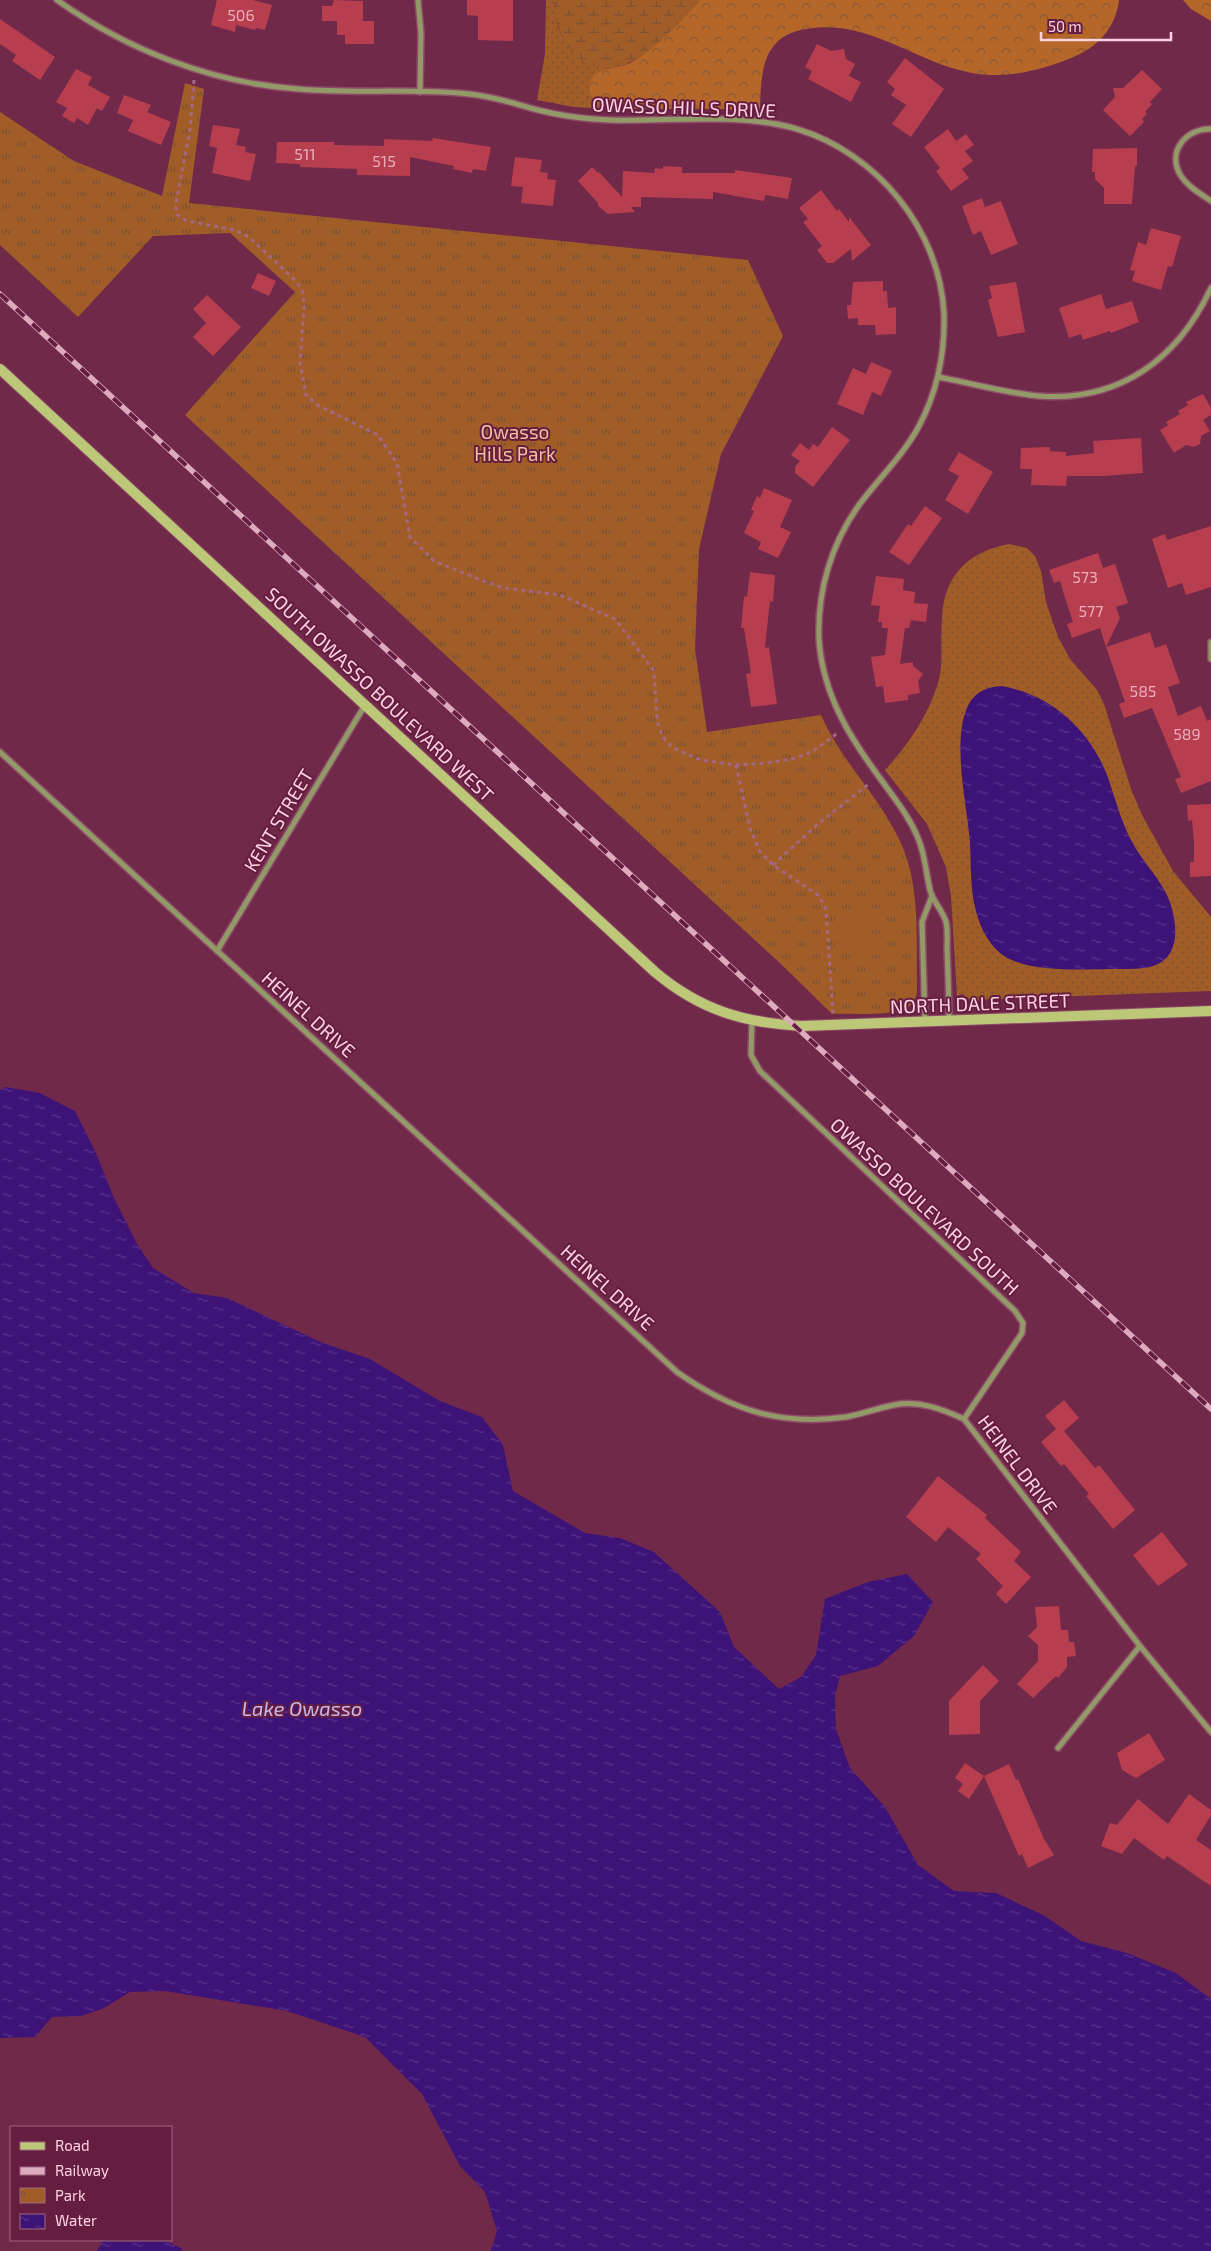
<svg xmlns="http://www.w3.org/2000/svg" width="1211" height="2251" viewBox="0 0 1211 2251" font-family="'Exo 2',sans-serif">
<defs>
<pattern id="grass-dots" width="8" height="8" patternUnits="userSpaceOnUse" patternTransform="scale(1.25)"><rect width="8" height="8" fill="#a15d27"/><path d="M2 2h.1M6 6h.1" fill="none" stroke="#7b5034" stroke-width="1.8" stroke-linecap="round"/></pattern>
<pattern id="forest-crowns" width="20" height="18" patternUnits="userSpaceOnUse" patternTransform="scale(1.25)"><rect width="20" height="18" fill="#b46729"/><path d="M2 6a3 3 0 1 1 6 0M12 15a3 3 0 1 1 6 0" fill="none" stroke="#8a5734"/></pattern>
<pattern id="wetland-marsh" width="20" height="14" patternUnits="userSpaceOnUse" patternTransform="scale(1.25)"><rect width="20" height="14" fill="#a15d27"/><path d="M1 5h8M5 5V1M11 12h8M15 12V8" fill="none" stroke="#7b5034"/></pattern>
<pattern id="park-tufts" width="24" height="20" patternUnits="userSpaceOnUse" patternTransform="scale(1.25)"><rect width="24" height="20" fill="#a15d27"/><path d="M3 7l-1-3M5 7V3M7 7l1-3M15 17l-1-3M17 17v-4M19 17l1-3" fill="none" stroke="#7b5034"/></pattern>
<pattern id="water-ripples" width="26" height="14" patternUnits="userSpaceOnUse" patternTransform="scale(1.25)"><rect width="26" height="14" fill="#3e1378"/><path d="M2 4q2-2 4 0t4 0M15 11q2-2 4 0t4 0" fill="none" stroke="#5b348b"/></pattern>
</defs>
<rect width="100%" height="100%" fill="#71294a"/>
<!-- grass -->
<g fill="url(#grass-dots)">
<path d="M 546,0 L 554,0 C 556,29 563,48 589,61 C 598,66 604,69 615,69 L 604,70 L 601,107 L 608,109 L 574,107 L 537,100 L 545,54 Z"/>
<path d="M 1009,544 L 1027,548 L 1035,556 L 1041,571 L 1046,602 L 1058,637 L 1070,659 L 1097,690 L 1104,704 L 1131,789 L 1142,815 L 1173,871 L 1211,917 L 1211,991 L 971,1000 L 962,994 L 957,996 L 951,896 L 946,867 L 927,824 L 885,770 C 908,745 928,716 938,683 C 944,662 940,640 942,618 C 944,575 968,552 1009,544 Z"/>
</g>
<!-- forest -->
<g fill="url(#forest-crowns)">
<path d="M 700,0 L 1119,0 C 1116,28 1097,48 1071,58 C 1039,71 1006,79 972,73 C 913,62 869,18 806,29 C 761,36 761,74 760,111 L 719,109 L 608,109 C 595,105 583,90 593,77 C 601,67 621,68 632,62 C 654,49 683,19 700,0 Z"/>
<polygon points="1183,0 1211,0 1211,21 1191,9"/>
</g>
<!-- wetland -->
<path fill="url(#wetland-marsh)" d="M 554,0 L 700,0 C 673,30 621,93 579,58 C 562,44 555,21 554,0 Z"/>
<!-- park -->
<path fill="url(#park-tufts)" d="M 185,83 L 204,89 L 189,203 L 748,260 L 783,336 L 721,454 L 699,549 L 695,649 L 707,732 L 821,715 C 841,761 879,796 900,841 C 921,886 916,940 917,989 C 917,995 915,1002 910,1006 C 897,1017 850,1013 832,1014 L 782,965 L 185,415 L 295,292 L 230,233 L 153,236 L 78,317 L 0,245 L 0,112 L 74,161 L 162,196 Z"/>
<!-- garden -->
<polygon fill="#a15d27" points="870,914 872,952 838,954 836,916"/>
<!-- water -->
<g fill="url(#water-ripples)">
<path d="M 1002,686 C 1051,695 1089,729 1107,775 C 1115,797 1120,819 1131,840 C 1140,858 1155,873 1165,891 C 1175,910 1184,949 1160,963 C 1148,970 1130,969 1116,969 C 1085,969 1025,974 1000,953 C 988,943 980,927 976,911 C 970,889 971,865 970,842 C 967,805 952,743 967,708 C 974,692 986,687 1002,686 Z"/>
<polygon points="6,1087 40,1093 75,1111 96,1153 114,1198 137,1244 153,1268 194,1293 227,1298 323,1343 370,1359 440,1401 482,1417 503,1445 513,1491 585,1533 620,1538 654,1552 720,1612 734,1647 779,1689 801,1677 816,1655 825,1599 868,1582 907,1574 933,1602 914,1636 878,1666 840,1676 835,1696 836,1729 850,1768 885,1807 918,1865 954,1891 996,1893 1045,1916 1081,1941 1127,1953 1176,1973 1211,1999 1211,2251 491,2251 497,2231 485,2192 460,2166 422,2094 365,2037 287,2011 165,1991 130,1992 102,2009 81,2016 52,2017 35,2037 0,2038 0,1090"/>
<polygon points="103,2240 164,2240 181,2248 182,2251 97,2251"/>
</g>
<!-- building -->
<g fill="#b63e4f">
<polygon points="217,0 253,0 272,5 265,30 256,28 255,30 236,25 235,32 211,25"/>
<polygon points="334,0 363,1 363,21 374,21 374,44 345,44 345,35 337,35 337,21 322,21 322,6 332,6"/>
<polygon points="467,0 513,0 513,41 478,40 478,16 467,15"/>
<polygon points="0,19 55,57 40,80 12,61 16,55 0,44"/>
<polygon points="817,44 831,51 844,49 846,59 855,64 849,76 861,82 851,102 808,79 812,71 805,67"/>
<polygon points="905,58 944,89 911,137 892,124 906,105 891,95 895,89 887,82"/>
<polygon points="76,69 92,77 88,85 110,97 102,111 97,108 88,125 77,118 74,123 62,116 67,108 56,102"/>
<polygon points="1142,70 1162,89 1150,102 1152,104 1145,112 1147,114 1142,119 1144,122 1130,136 1103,110 1115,97 1113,88 1123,88"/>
<polygon points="124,95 151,105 147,112 171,122 161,145 128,131 133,120 117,113"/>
<polygon points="213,125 240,129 236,145 246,147 245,152 256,154 250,181 212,173 217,148 209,146"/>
<polygon points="948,129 956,141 966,134 974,145 965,151 973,161 962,169 969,178 951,191 936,171 940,168 924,147"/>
<polygon points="433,138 491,147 486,171 473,169 472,173 453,169 454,166 410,157 410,176 357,175 357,169 300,167 300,164 276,163 277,142 334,142 334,145 384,146 384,139 432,141"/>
<polygon points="1137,148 1137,166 1135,166 1132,204 1104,204 1104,188 1095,179 1095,172 1092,172 1093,149"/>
<polygon points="515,157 542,160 540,172 548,173 547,179 556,180 553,206 521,203 523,187 511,186"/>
<polygon points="663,166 682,167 682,173 735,173 735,170 792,178 788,199 765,195 764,201 713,192 713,199 641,197 641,207 631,207 635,212 608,214 598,206 598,203 578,181 592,167 598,173 599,172 622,197 623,171 654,173 655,168 663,169"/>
<polygon points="821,190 837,211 839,209 849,222 849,217 871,245 852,261 851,249 833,263 827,263 817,250 822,246 803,222 808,219 799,208"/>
<polygon points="982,198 985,207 1001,201 1018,244 991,255 981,231 973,235 962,206"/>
<polygon points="1151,228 1181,236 1172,267 1168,266 1161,290 1132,281 1135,271 1130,270 1138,242 1146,245"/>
<polygon points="258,273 276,281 269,296 251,288"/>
<polygon points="883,281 883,291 887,291 888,308 896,307 896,334 876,335 875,325 858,325 858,318 848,319 847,305 851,305 853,282"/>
<polygon points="1016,282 1025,332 998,337 988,300 992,298 989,286"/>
<polygon points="1101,294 1106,309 1132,301 1139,322 1111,333 1110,331 1083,340 1081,334 1069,338 1059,308"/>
<polygon points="207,295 241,327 213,356 193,337 206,323 193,309"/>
<polygon points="871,362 892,371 881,396 872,392 863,415 837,404 853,368 866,374"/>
<polygon points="1203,394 1211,408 1211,415 1203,420 1210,431 1201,436 1200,444 1194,447 1186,445 1174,453 1160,430 1168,425 1166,422 1180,414 1178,411 1188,405 1186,402"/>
<polygon points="832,427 850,440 813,487 795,473 795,467 800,461 791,455 800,443 809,450 813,444 818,447"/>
<polygon points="1141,438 1143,473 1104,476 1067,476 1066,486 1034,485 1031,485 1032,469 1020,469 1021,448 1050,447 1050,451 1066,452 1066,456 1094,453 1093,441"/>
<polygon points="959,452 993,472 968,514 945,500 959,476 948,470"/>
<polygon points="764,488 792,500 780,527 791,532 778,558 758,549 761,542 744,533 754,511 751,510 757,496 760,498"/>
<polygon points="925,506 942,518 909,565 889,552 908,524 911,526"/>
<polygon points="1211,526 1211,587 1186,595 1182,583 1168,588 1152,539 1165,534 1167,540"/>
<polygon points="1098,553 1103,568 1115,564 1128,603 1116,607 1120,618 1106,647 1100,628 1072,638 1067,624 1073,622 1065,598 1060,581 1054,583 1049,570"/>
<polygon points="750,572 775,575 773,602 770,601 765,648 769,647 777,704 751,707 746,674 751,673 744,628 741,628 744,596 747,597"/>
<polygon points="876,576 904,579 903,590 915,592 914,603 928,604 926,622 911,620 909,628 905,628 900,664 913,662 913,666 923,674 918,681 920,693 908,695 908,700 885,703 883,686 876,687 871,657 885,655 888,628 882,628 882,622 878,622 880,606 871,605"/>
<polygon points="1150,632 1155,648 1166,644 1180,683 1168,687 1178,716 1201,706 1207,721 1211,719 1211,781 1181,793 1175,779 1181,777 1152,708 1124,718 1119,704 1125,702 1106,647"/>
<polygon points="1211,804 1211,876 1190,877 1190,862 1194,862 1194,842 1192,820 1188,821 1187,805"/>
<polygon points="1064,1400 1079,1418 1064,1431 1095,1468 1099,1465 1135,1510 1113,1529 1086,1496 1089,1494 1064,1464 1061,1466 1041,1442 1056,1429 1045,1416"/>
<polygon points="938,1476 987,1515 985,1518 1021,1552 1014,1561 1031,1577 1006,1604 996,1594 1003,1586 976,1559 981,1554 948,1527 936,1542 906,1517"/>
<polygon points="1162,1532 1188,1565 1158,1586 1133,1555"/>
<polygon points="1059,1606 1061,1630 1068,1630 1069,1642 1074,1642 1076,1656 1067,1657 1067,1667 1058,1678 1056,1676 1033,1698 1017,1684 1038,1661 1038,1645 1028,1636 1037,1627 1035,1607"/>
<polygon points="983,1665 999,1681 980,1701 980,1734 949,1735 949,1701"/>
<polygon points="1149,1733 1165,1760 1136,1778 1122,1770 1117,1753"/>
<polygon points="965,1763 984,1776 1009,1764 1016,1780 1018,1779 1044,1839 1054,1855 1028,1868 1022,1854 1019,1856 984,1776 969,1799 958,1791 963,1784 955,1778"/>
<polygon points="1189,1794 1211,1810 1211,1815 1196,1840 1211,1850 1211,1886 1167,1856 1164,1860 1134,1838 1122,1854 1101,1846 1110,1823 1117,1825 1138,1799 1168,1824"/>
</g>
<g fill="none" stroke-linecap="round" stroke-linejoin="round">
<!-- street casing -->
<g stroke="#8d4b68" stroke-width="8">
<g id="street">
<path d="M 57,0 C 127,50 212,83 298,89 C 355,94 412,88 469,94 C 493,96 515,104 538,110 C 561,116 585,119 609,120 C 670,122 739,112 797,129 C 877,153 940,230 944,314 C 945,353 937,392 919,426 C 903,456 878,479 859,505 C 831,544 817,592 819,640 C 823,697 852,741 885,785 C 897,802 910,818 918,838 C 925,854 926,873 930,890 C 933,902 943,911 946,922 C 948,930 947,941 947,949 C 948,973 949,997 949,1021"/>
<polyline points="418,0 421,33 420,92"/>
<path d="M 1211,129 C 1186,128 1166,152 1181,176 C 1188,187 1201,194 1211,201"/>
<path d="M 938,377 C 971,383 1005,393 1039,396 C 1120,402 1178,359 1211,288"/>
<polyline points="1211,642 1211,659"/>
<path d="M 0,752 L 677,1372 C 731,1410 779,1426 846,1417 C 862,1414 878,1408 894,1405 C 919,1400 942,1409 964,1419 L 1140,1646 L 1211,1732"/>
<polyline points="217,951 365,705"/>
<polyline points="752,1020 751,1055 760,1071 1015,1311 1023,1323 1022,1333 964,1419"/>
<polyline points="925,1021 922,922 932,896"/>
<polyline points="1058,1748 1140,1646"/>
</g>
</g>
<!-- secondary casing -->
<g stroke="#8d4b68" stroke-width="12">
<path id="secondary" d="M 0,369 L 655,972 C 700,1010 744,1023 802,1026 L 1211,1011"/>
</g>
<!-- path -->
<g stroke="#a56782" stroke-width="3" stroke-dasharray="4 4" stroke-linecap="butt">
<polyline points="194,80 190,130 176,203 176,214 187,221 235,230 249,237 296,281 303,292 304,307 300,363 306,395 319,406 378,435 397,463 410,537 434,561 486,582 504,588 560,595 615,619 654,671 657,720 662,736 673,748 701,760 736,765 766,763 792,759 812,752 839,732"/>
<polyline points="736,765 750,828 760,852 773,865 818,895 826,909 833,1013"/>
<polyline points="773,865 818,824 870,783"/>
</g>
<!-- street -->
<use href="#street" stroke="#929a68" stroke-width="5"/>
<!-- secondary -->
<use href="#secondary" stroke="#bcc877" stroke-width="10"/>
<!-- rail casing -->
<g stroke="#ddaabe" stroke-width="5.5">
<polyline id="rail" points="0,294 1211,1409"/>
</g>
<!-- rail -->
<use href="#rail" stroke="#651e3f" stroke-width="4" stroke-dasharray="11" stroke-linecap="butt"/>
</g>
<g text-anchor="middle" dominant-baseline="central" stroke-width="4" stroke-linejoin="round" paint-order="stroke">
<!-- number labels -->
<g font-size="16" fill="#ecacbc">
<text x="241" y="14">506</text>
<text x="305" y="153">511</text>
<text x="384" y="160">515</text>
<text x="1085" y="576">573</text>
<text x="1091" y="610">577</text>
<text x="1143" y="690">585</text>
<text x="1187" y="733">589</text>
</g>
<!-- street labels -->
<g font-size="19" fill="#fed1e1" stroke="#651e3f">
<text transform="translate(684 107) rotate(2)">OWASSO HILLS DRIVE</text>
<text transform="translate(380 694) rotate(43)">SOUTH OWASSO BOULEVARD WEST</text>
<text transform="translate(278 820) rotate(-59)">KENT STREET</text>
<text transform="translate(980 1003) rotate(-2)">NORTH DALE STREET</text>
<text transform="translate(309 1014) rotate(42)">HEINEL DRIVE</text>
<text transform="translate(925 1206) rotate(43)">OWASSO BOULEVARD SOUTH</text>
<text transform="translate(608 1287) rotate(42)">HEINEL DRIVE</text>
<text transform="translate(1018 1464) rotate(53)">HEINEL DRIVE</text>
</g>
<!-- park labels -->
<g font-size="19" fill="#f3c09e" stroke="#651e3f">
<text x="515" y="431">Owasso<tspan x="515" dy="22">Hills Park</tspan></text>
</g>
<!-- water labels -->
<g font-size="20" font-style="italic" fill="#c4b8ec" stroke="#651e3f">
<text x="302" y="1708">Lake Owasso</text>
</g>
</g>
<!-- legend -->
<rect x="10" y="2126" width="162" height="115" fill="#651e3f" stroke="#a26680"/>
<rect x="20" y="2142" width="25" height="8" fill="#bcc877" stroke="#a26680"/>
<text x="55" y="2151" font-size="15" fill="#fed1e1">Road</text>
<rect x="20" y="2167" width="25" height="8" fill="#ddaabe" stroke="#a26680"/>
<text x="55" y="2176" font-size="15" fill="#fed1e1">Railway</text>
<rect x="20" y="2188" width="25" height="15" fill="url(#park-tufts)" stroke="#a26680"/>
<text x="55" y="2201" font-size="15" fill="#fed1e1">Park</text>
<rect x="20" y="2214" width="25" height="15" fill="url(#water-ripples)" stroke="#a26680"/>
<text x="55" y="2226" font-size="15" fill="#fed1e1">Water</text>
<!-- scale -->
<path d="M1041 32v8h130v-8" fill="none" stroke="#fed1e1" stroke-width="2.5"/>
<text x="1048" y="32" font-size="15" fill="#fed1e1" stroke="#651e3f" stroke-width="4" paint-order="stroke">50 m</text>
</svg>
